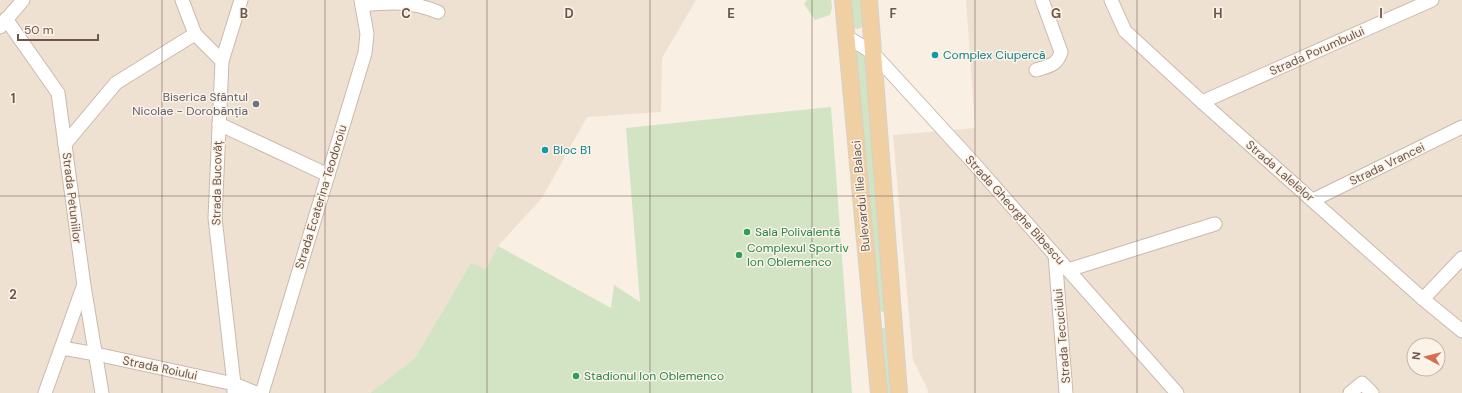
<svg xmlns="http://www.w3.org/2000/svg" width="1462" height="393" viewBox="0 0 1462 393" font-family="'DM Sans',sans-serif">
<rect width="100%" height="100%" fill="#f9efe2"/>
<!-- residential -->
<g fill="#efe1d2" fill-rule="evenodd">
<polygon points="0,0 696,0 662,58 661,112 587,117 542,198 498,246 486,269 471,263 415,358 370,393 0,393"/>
<path d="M 966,0 L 1462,0 L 1462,393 L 928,393 L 927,388 L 913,360 L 893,135 L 975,128 ZM 1414,345 L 1438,345 L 1438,369 L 1414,369 Z"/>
</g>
<!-- green -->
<g fill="#d2e4c3">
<polygon points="807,0 831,0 832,7 830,15 815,20 804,4"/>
<path d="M 852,0 L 862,0 L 864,21 L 863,27 L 858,29 L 854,28 C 852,19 850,10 852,0 Z"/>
<polygon points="859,48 866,53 886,311 882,312 879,310 855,51"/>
<polygon points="831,107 852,393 370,393 415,358 471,263 486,269 498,246 611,308 614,285 640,302 626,128"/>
<polygon points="882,328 887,328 894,393 885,393 880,333"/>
</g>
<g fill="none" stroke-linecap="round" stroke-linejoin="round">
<!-- minor casing -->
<g stroke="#cab9ad" stroke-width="15">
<g id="minor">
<polyline points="182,0 195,34 222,61"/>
<polyline points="1111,0 1125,31 1202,102 1423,299 1462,331"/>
<path d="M 362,5 C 391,2 411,1 438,12"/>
<polyline points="6,19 58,93 84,286 102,393"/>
<polyline points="0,27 23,0"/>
<polyline points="846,36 873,53 970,159 1177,393"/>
<path d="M 1036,70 C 1048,66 1057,66 1061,52 L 1042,0"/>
<polyline points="1202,102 1432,0"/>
<polyline points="219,124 328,175"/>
<polyline points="65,144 116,83 195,34"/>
<polyline points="1313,200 1462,127"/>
<polyline points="1055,255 1066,393"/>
<polyline points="1068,270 1215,224"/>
<polyline points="1423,299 1462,258"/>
<polyline points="62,348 96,354 234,384 256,393"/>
<polyline points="45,393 83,287"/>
<polyline points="234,393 234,384 215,218 222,61 241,0"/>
<polyline points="262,393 365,53 367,34 361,0"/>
<polyline points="1350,393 1362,383 1372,393"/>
</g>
</g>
<!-- major casing -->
<g stroke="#d6d0cd" stroke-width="18">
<g id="major">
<polyline points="843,0 879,393"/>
<polyline points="869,0 899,393"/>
</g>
</g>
<!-- minor -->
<use href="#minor" stroke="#fff" stroke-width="13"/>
<!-- major -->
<use href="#major" stroke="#f0d0a2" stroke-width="16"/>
</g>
<!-- grid -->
<path fill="none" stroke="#6d564c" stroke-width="1" stroke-opacity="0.55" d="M 162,0 L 162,393M 325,0 L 325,393M 487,0 L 487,393M 650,0 L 650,393M 812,0 L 812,393M 975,0 L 975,393M 1137,0 L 1137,393M 1300,0 L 1300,393M 0,196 L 1462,196"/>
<!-- markers -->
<g fill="#0f9aa8" stroke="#fcf3e8" stroke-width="1.5">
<circle cx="935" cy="55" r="4"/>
<circle cx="545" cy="150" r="4"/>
</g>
<circle fill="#6b7280" stroke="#fcf3e8" stroke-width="1.5" cx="256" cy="104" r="4"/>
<g fill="#2e9e5b" stroke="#fcf3e8" stroke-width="1.5">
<circle cx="747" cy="232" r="4"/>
<circle cx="739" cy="255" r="4"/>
<circle cx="576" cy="376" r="4"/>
</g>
<g text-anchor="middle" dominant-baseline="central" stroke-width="3" stroke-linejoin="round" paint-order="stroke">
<!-- street labels -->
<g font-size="12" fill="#6d564c" stroke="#fcf3e8">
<text transform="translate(1317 51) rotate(-24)">Strada Porumbului</text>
<text transform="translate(1387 164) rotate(-26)">Strada Vrancei</text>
<text transform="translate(1280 171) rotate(41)">Strada Lalelelor</text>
<text transform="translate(217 183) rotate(-89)">Strada Bucovăț</text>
<text transform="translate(861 196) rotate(-95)">Bulevardul Ilie Balaci</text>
<text transform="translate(321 197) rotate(-73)">Strada Ecaterina Teodoroiu</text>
<text transform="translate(72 198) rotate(83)">Strada Petuniilor</text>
<text transform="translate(1015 210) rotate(48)">Strada Gheorghe Bibescu</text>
<text transform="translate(1062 336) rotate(-95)">Strada Tecuciului</text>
<text transform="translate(160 368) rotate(12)">Strada Roiului</text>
</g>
<!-- culture labels -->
<g font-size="12" fill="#0d838f" stroke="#fcf3e8" text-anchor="start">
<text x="943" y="55">Complex Ciupercă</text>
<text x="553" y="150">Bloc B1</text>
</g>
<!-- worship labels -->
<g font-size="12" fill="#5b616d" stroke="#fcf3e8" text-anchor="end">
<text x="248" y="97">Biserica Sfântul<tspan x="248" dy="14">Nicolae - Dorobănția</tspan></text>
</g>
<!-- leisure labels -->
<g font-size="12" fill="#27864d" stroke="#fcf3e8" text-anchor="start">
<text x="755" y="232">Sala Polivalentă</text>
<text x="747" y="248">Complexul Sportiv<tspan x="747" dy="14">Ion Oblemenco</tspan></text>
<text x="584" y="376">Stadionul Ion Oblemenco</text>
</g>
</g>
<g font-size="13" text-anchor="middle" font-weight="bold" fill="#6d564c" stroke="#fcf3e8" stroke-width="3" stroke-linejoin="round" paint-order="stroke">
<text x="244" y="18">B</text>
<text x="406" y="18">C</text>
<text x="569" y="18">D</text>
<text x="731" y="18">E</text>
<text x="893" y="18">F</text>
<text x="1056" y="18">G</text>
<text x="1218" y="18">H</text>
<text x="1381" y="18">I</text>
<text x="13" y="103">1</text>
<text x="13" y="299">2</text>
</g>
<!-- north arrow -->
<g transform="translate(1426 357) rotate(277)"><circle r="19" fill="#fcf3e8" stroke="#c3b4aa"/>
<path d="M0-3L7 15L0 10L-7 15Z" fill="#d56c55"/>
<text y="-6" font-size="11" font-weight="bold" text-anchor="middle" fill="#6d564c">N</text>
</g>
<!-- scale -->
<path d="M18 34v6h80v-6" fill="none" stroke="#6d564c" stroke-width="2"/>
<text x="24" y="34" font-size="12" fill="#6d564c" stroke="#fcf3e8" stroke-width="3" paint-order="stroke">50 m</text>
</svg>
